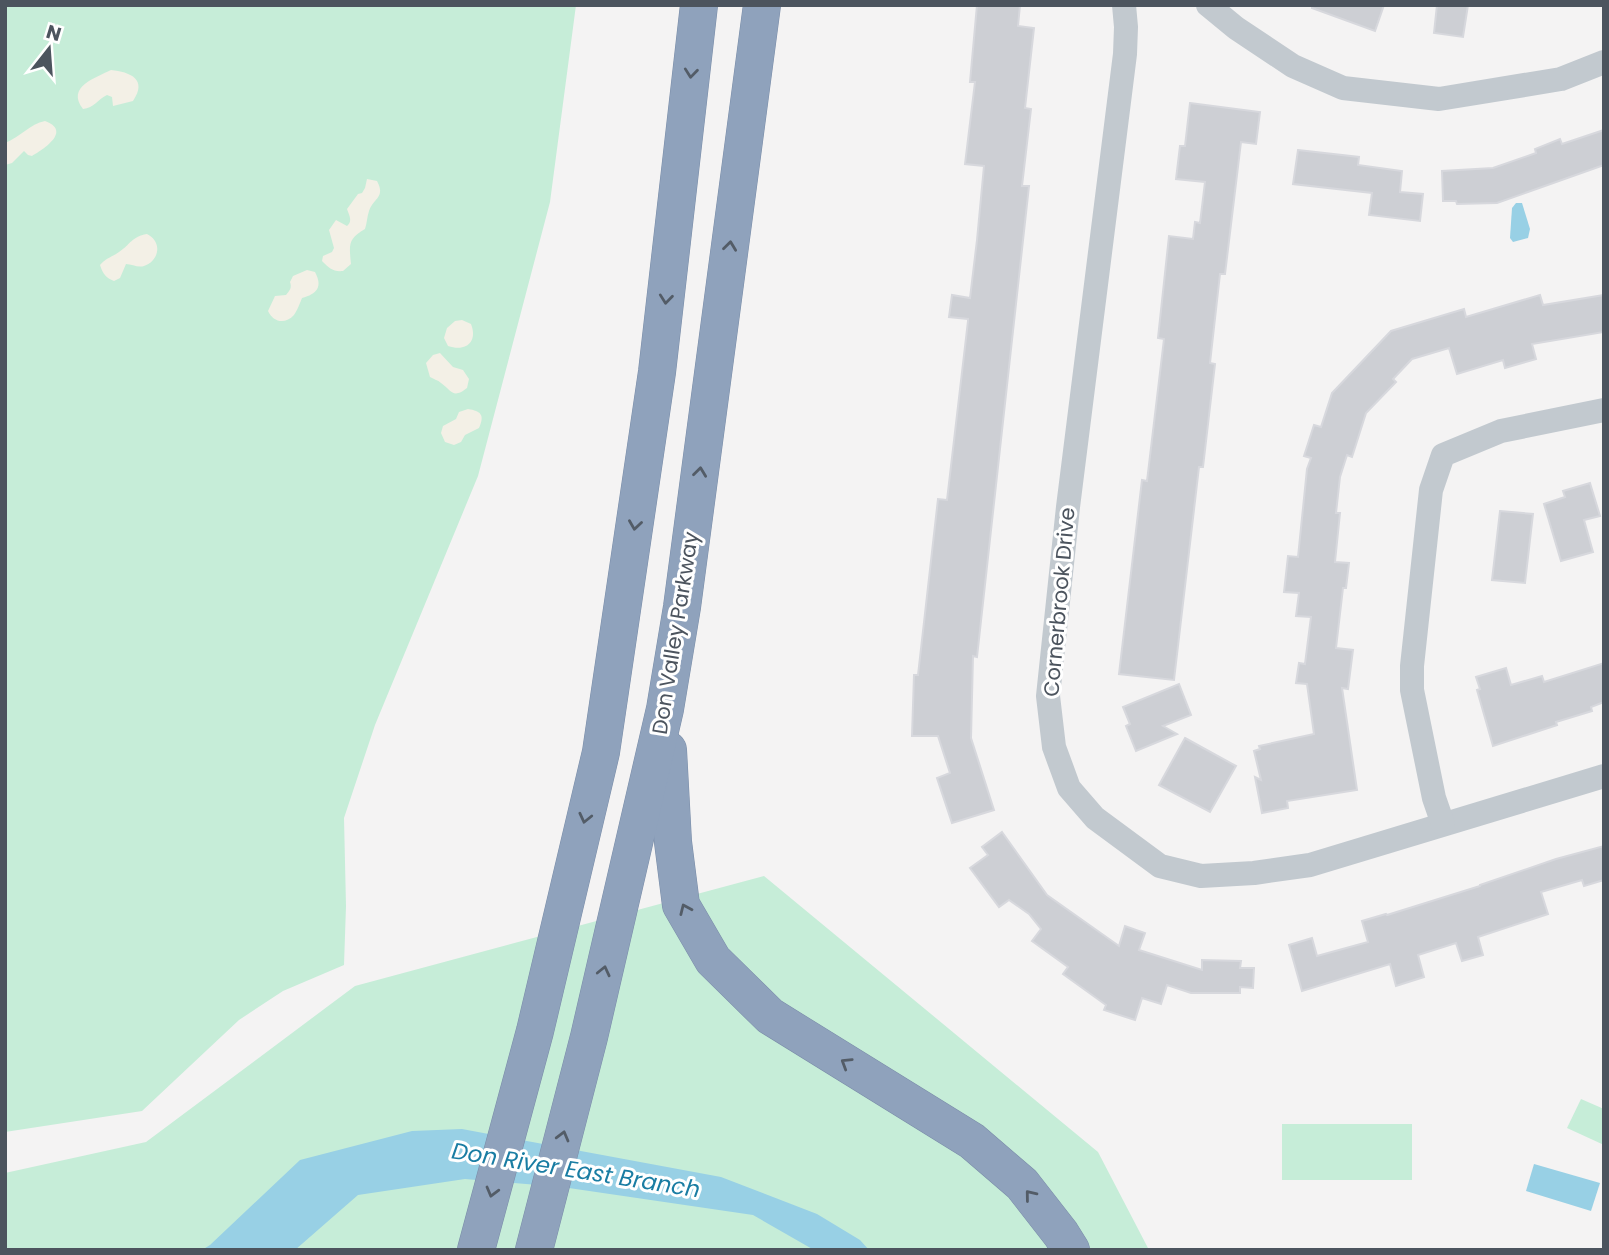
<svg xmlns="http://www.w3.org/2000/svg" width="1609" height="1255" viewBox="0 0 1609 1255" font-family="Poppins,sans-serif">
<rect width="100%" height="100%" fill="#f4f3f3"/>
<!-- green -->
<g fill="#c6edd8">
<polygon points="5,5 576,5 550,202 478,476 375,725 344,818 346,906 344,965 283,991 239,1020 142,1111 5,1132"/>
<polygon points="764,876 1098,1152 1149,1250 5,1250 5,1173 146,1142 355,986"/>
<polygon points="1581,1099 1604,1109 1604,1145 1567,1128"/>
<rect x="1282" y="1124" width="130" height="56"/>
</g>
<!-- sand -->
<g fill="#f3f0e6">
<path d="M 111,70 C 130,72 148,79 133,101 L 113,106 L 112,97 L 107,95 C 98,99 94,108 83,109 C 66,87 95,78 111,70 Z"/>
<path d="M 45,121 C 72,131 44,149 32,156 L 28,155 L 24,151 L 12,163 L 5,165 L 5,143 C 20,137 30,124 45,121 Z"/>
<path d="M 367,179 L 377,181 C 386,198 373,198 369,211 C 367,217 367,223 365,229 C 348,239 349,244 351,264 L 343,271 C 333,272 329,268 322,261 L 323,256 L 332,252 L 334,248 L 329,230 L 336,220 L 347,226 C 353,221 349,215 347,209 L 358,194 L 362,193 L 365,188 Z"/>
<path d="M 147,234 C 163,242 159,261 144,266 C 138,268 132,264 126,264 L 120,278 L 114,281 C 106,278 103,274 100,265 C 106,258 112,257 119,252 C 131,244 131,237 147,234 Z"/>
<path d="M 307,270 L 315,272 C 323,287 317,294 302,298 C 300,303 297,311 294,315 C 285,325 273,322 268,311 L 275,296 L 286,295 C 290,290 292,288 290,282 L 293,276 Z"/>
<path d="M 462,320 L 471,324 C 478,342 466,352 448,346 L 444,338 L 447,328 L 455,321 Z"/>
<path d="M 440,353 L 453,367 L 463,370 L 469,379 L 467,388 C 453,399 452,391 441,383 C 438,380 433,379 430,377 L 426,363 L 433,355 Z"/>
<path d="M 468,409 C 481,411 485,415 479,428 L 465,435 L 461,442 L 454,445 L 445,442 L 441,433 L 443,426 L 456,419 L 459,412 Z"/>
</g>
<!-- water -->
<g fill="#98d0e5">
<polygon points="1516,203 1522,203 1530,229 1528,238 1513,242 1510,238 1512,208"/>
<polygon points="462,1129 721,1177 817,1214 860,1240 869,1250 814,1250 753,1215 562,1187 465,1179 358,1195 295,1250 202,1250 210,1245 300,1160 412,1131"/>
<polygon points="1534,1164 1600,1183 1591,1211 1526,1191"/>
</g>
<!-- building -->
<g fill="#cdcfd4" stroke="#d7d8dd" stroke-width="2">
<polygon points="977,5 1020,5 1018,26 1034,28 1025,108 1031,109 1022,186 1029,186 977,657 973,656 971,738 994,810 952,823 937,778 950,773 938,736 912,736 914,675 918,675 938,499 947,500 968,321 968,319 949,317 952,295 970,298 977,240 984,166 965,164 975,82 970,82"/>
<polygon points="1312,5 1384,5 1375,31 1312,8"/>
<polygon points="1437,5 1468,5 1463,37 1434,33"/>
<polygon points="1190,103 1260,112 1256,144 1241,142 1225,274 1220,274 1210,363 1215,364 1203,467 1199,467 1174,680 1119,674 1142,480 1147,481 1164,339 1158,338 1169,236 1193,239 1195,222 1200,223 1205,182 1176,179 1180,146 1185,146"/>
<polygon points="1604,130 1604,165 1497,203 1457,204 1456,201 1443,201 1442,171 1493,168 1536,153 1535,149 1560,139 1562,144"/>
<polygon points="1298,150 1359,157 1358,165 1402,171 1400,192 1423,194 1420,221 1369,215 1372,193 1293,184"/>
<polygon points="1540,295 1543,305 1604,295 1604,332 1532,344 1536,359 1505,368 1503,360 1457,374 1449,348 1412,359 1393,379 1396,382 1366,413 1352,457 1347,455 1340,477 1336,513 1340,513 1335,562 1349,563 1346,588 1343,588 1336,648 1353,650 1348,689 1342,688 1357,790 1287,801 1288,808 1262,813 1255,777 1261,780 1254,751 1260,749 1259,746 1314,734 1307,684 1296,683 1299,663 1305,664 1311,617 1296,616 1299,593 1284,592 1288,556 1298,557 1307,469 1311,458 1304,456 1314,425 1321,427 1332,393 1391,331 1464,309 1466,317"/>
<polygon points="1590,483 1600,516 1584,520 1593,552 1561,561 1544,504 1565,497 1563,491"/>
<polygon points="1500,511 1533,514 1525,583 1492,580"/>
<polygon points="1604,663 1604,702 1591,707 1592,711 1556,722 1557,725 1493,746 1477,690 1480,689 1476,677 1506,668 1511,685 1542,676 1544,682"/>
<polygon points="1179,684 1191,715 1163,726 1177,734 1136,751 1126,726 1130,724 1123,707"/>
<polygon points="1185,738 1236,766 1210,812 1159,785"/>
<polygon points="1002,832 1047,895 1119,946 1125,926 1145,933 1139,950 1202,970 1202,960 1241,961 1240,968 1254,968 1253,988 1240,987 1240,993 1191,993 1167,985 1161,1004 1142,998 1135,1020 1104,1010 1106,1005 1063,974 1068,967 1032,941 1041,929 1029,914 1009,900 999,907 970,868 988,855 982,847"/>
<polygon points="1604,846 1604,880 1584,886 1582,880 1541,892 1548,914 1478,937 1483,955 1462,961 1456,943 1418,955 1424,977 1396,986 1390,964 1302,991 1289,945 1312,938 1317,956 1368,942 1362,921 1386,914 1387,915 1480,886 1480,885 1556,859"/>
</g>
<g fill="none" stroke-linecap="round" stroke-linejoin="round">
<!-- highway casing -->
<g stroke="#7a8da8" stroke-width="38">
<g id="highway">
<polyline points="668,750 673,842 681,905 713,960 770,1016 972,1141 1022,1184 1061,1234 1071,1250"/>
<polyline points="476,1250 535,1031 601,752 657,372 699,5"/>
<polyline points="534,1250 589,1037 665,709 682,607 762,5"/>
</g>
</g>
<!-- minor -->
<g stroke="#c2c9cf" stroke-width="24">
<polyline points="1124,5 1126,27 1125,54 1068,507 1048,696 1054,747 1069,788 1095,818 1160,866 1201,876 1254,873 1310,865 1604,776"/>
<polyline points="1208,5 1236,28 1293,66 1343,88 1439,99 1561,79 1604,62"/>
<polyline points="1443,824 1434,798 1412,690 1412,666 1431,490 1443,455 1501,431 1604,410"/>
</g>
<!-- highway -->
<use href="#highway" stroke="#8fa2bc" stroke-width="37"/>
</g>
<!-- one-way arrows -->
<defs><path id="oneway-chevron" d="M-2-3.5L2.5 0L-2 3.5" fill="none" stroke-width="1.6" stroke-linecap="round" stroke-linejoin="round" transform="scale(1.75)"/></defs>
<g stroke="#535c67">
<use href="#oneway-chevron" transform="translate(691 73) rotate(96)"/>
<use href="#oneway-chevron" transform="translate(730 246) rotate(-83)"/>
<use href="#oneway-chevron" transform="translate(666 299) rotate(96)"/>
<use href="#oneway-chevron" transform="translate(700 472) rotate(-83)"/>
<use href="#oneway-chevron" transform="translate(635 525) rotate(98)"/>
<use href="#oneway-chevron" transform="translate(585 818) rotate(103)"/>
<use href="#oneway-chevron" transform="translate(685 909) rotate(-114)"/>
<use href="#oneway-chevron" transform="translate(604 971) rotate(-77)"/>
<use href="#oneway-chevron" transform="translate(846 1063) rotate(-148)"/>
<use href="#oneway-chevron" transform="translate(563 1136) rotate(-75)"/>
<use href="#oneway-chevron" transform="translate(492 1192) rotate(105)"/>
<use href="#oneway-chevron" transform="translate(1030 1195) rotate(-129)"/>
</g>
<g text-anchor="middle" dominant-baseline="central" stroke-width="6" stroke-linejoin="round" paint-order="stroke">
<!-- street labels -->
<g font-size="21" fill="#4c545e" stroke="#fff">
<text transform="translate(1059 602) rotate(-85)">Cornerbrook Drive</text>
<text transform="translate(675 633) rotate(-81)">Don Valley Parkway</text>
</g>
<!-- water labels -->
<g font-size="23" font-style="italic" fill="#1a7da3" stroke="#fff">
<text transform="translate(576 1170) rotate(9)">Don River East Branch</text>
</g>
</g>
<!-- border -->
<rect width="1609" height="1255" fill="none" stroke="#4c545e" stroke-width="14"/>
<!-- north arrow -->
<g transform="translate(49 49) rotate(17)" stroke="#ffffff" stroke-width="5" paint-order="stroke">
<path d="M0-5L12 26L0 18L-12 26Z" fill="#4c545e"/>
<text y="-10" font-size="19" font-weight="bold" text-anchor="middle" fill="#4c545e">N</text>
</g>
</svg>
